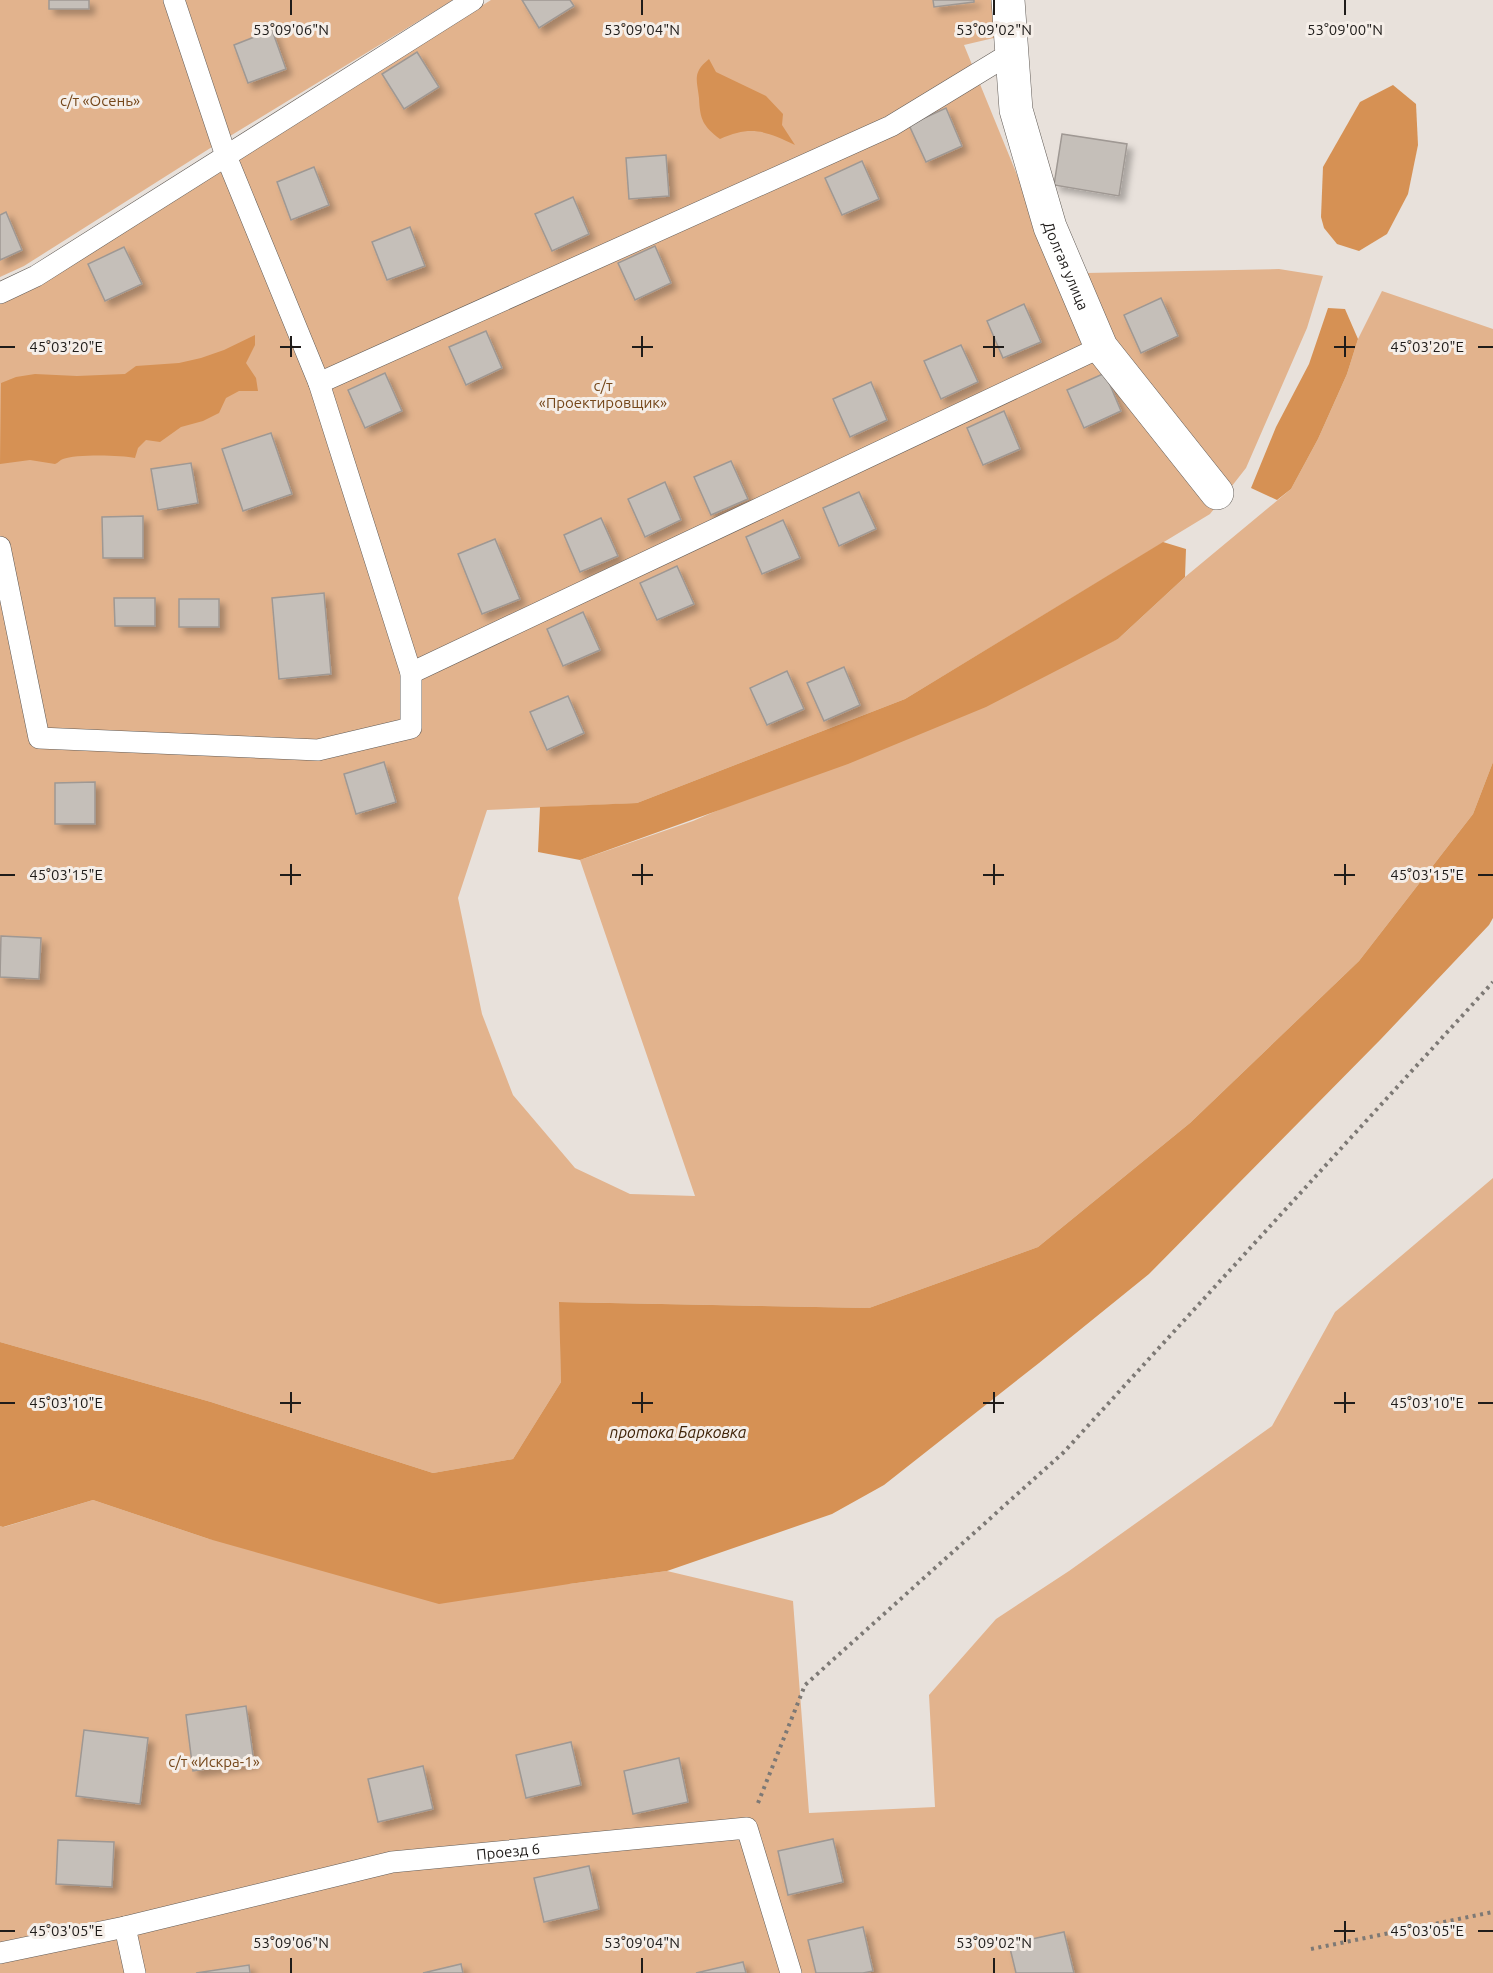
<svg xmlns="http://www.w3.org/2000/svg" width="1493" height="1973" viewBox="0 0 1493 1973" font-family="Ubuntu,sans-serif">
<defs>
<filter id="shadow"><feDropShadow dx="5.5" dy="5.5" stdDeviation="3" flood-color="#0004"/></filter>
</defs>
<rect width="100%" height="100%" fill="#e8e1db"/>
<!-- green -->
<g fill="#e2b38d">
<polygon points="0,0 453,0 212,147 24,266 0,277"/>
<polygon points="491,0 996,0 998,37 964,45 1062,285 1086,273 1279,269 1323,276 1307,328 1246,468 1210,514 905,699 637,803 487,810 458,898 482,1014 513,1095 575,1168 630,1194 695,1196 580,860 693,821 1118,639 1185,577 1291,489 1318,439 1347,374 1358,339 1382,291 1493,329 1493,762 1473,814 1359,961 1190,1123 1038,1247 869,1308 560,1302 561,1382 513,1459 433,1473 211,1402 0,1342 0,300 39,281"/>
<polygon points="1493,1178 1493,1973 0,1973 0,1526 4,1527 93,1500 209,1539 569,1584 667,1571 793,1601 809,1813 935,1807 929,1695 996,1619 1069,1571 1272,1426 1335,1312"/>
</g>
<!-- water -->
<g fill="#d69154">
<path d="M 709,59 L 716,72 L 766,96 L 783,114 L 782,125 L 795,145 C 766,131 751,125 720,139 C 703,126 700,120 699,98 C 697,79 692,73 709,59 Z"/>
<polygon points="1393,85 1416,104 1418,145 1408,194 1387,234 1359,251 1337,244 1324,228 1321,217 1323,167 1360,102"/>
<polygon points="1328,308 1345,309 1358,339 1347,374 1318,439 1291,489 1277,500 1251,488 1276,427 1309,364"/>
<path d="M 255,335 L 255,345 L 246,363 L 256,378 L 258,391 L 239,391 L 226,398 L 219,413 L 203,421 L 181,427 L 160,442 L 146,440 L 138,448 L 135,458 C 122,455 75,454 63,459 C 60,460 58,463 55,464 L 30,460 L 0,464 L 1,383 L 16,377 L 35,374 L 77,376 L 125,374 L 136,366 L 179,363 L 201,358 L 224,350 Z"/>
<polygon points="1163,542 1186,549 1185,577 1118,639 986,707 848,764 580,860 538,852 540,807 637,803 905,699"/>
<polygon points="1493,762 1493,918 1489,925 1381,1039 1149,1274 1039,1363 884,1485 832,1514 667,1571 569,1584 439,1604 209,1539 93,1500 3,1527 0,1526 0,1342 211,1402 433,1473 513,1459 561,1382 559,1302 869,1308 1038,1247 1190,1123 1359,961 1473,814"/>
</g>
<!-- building -->
<g fill="#c5bfb9" stroke="#9f9893" stroke-width="1.5" filter="url(#shadow)">
<rect x="49" y="0" width="40" height="9"/>
<polygon points="522,0 570,0 574,6 539,28"/>
<polygon points="933,0 974,0 974,2 934,7"/>
<polygon points="272,30 286,69 248,83 234,45"/>
<polygon points="417,52 439,87 404,109 382,74"/>
<polygon points="946,108 962,146 926,162 909,125"/>
<polygon points="1062,134 1127,144 1119,196 1054,185"/>
<polygon points="666,155 669,196 629,199 626,158"/>
<polygon points="862,161 879,199 842,215 825,178"/>
<polygon points="314,167 329,205 291,220 277,182"/>
<polygon points="573,197 589,234 552,251 535,214"/>
<polygon points="6,212 22,250 0,260 0,215"/>
<polygon points="410,227 425,266 387,280 372,242"/>
<polygon points="655,246 671,283 635,300 618,263"/>
<polygon points="124,247 142,284 105,301 88,264"/>
<polygon points="1161,298 1178,336 1141,353 1124,315"/>
<polygon points="1024,304 1041,342 1003,358 987,321"/>
<polygon points="486,331 502,368 466,385 449,347"/>
<polygon points="961,345 978,382 941,399 924,361"/>
<polygon points="385,373 402,411 365,428 348,390"/>
<polygon points="1105,373 1121,411 1084,428 1067,390"/>
<polygon points="871,382 887,420 850,437 833,399"/>
<polygon points="1004,411 1020,449 983,465 967,428"/>
<polygon points="271,433 292,494 243,511 222,449"/>
<polygon points="731,461 748,499 711,515 694,477"/>
<polygon points="191,463 198,503 158,510 151,469"/>
<polygon points="665,482 681,520 645,537 628,499"/>
<polygon points="859,492 876,529 839,546 823,508"/>
<polygon points="143,516 143,558 103,558 102,517"/>
<polygon points="601,518 618,556 580,572 564,535"/>
<polygon points="783,520 800,558 762,574 746,537"/>
<polygon points="495,539 520,599 482,614 458,554"/>
<polygon points="677,566 694,604 657,620 640,583"/>
<polygon points="324,593 331,674 279,679 272,598"/>
<polygon points="114,598 155,598 155,626 115,626"/>
<rect x="179" y="599" width="40" height="28"/>
<polygon points="583,612 600,650 563,666 547,629"/>
<polygon points="844,667 860,705 824,721 807,683"/>
<polygon points="787,671 804,709 767,725 750,688"/>
<polygon points="568,696 584,733 547,750 530,712"/>
<polygon points="384,762 396,802 356,814 344,774"/>
<polygon points="95,782 95,824 55,824 55,783"/>
<polygon points="1,936 41,938 39,979 0,977"/>
<polygon points="246,1706 254,1762 193,1771 186,1715"/>
<polygon points="84,1730 148,1738 140,1804 76,1796"/>
<polygon points="571,1742 581,1785 526,1798 516,1755"/>
<polygon points="679,1758 688,1802 633,1814 624,1771"/>
<polygon points="423,1766 433,1809 378,1822 368,1779"/>
<polygon points="833,1839 843,1882 788,1895 778,1851"/>
<polygon points="58,1840 114,1842 112,1887 56,1884"/>
<polygon points="589,1866 599,1909 544,1922 534,1878"/>
<polygon points="863,1927 873,1971 863,1973 816,1973 808,1940"/>
<polygon points="1064,1932 1074,1973 1016,1973 1009,1944"/>
<polygon points="743,1962 746,1973 696,1973"/>
<polygon points="461,1964 463,1973 423,1973"/>
<polygon points="249,1965 250,1973 196,1973"/>
</g>
<g fill="none" stroke-linecap="round" stroke-linejoin="round">
<!-- service casing -->
<g stroke="#625c57" stroke-width="22">
<g id="service">
<polyline points="0,293 36,276 473,0"/>
<polyline points="319,383 891,126 1011,53"/>
<polyline points="0,547 39,738 318,750 411,728 411,673 319,383 226,156 174,0"/>
<polyline points="411,673 1101,347"/>
<polyline points="125,1927 135,1973"/>
<path id="s1" d="M 0,1953 L 125,1927 L 392,1862 L 747,1828 L 791,1973"/>
</g>
</g>
<!-- minor casing -->
<g stroke="#625c57" stroke-width="34">
<g id="minor">
<path id="s2" d="M 1008,0 L 1016,110 L 1050,227 L 1101,347 L 1217,493"/>
</g>
</g>
<!-- path -->
<g stroke="#7d7975" stroke-width="4" stroke-dasharray="3 4.5" stroke-linecap="butt">
<polyline points="758,1803 805,1685 1064,1452 1493,982"/>
<polyline points="1311,1949 1493,1912"/>
</g>
<!-- service -->
<use href="#service" stroke="#fff" stroke-width="21"/>
<!-- minor -->
<use href="#minor" stroke="#fff" stroke-width="33"/>
</g>
<!-- ticks -->
<path fill="none" stroke="#1f1c1a" stroke-width="2" d="M 291,0 L 291,15M 642,0 L 642,15M 994,0 L 994,15M 1345,0 L 1345,15M 291,336 L 291,357M 642,336 L 642,357M 994,336 L 994,357M 1345,336 L 1345,357M 0,347 L 15,347M 280,347 L 301,347M 632,347 L 653,347M 983,347 L 1004,347M 1334,347 L 1355,347M 1478,347 L 1493,347M 291,864 L 291,885M 642,864 L 642,885M 994,864 L 994,885M 1345,864 L 1345,885M 0,875 L 15,875M 280,875 L 301,875M 632,875 L 653,875M 983,875 L 1004,875M 1334,875 L 1355,875M 1478,875 L 1493,875M 291,1392 L 291,1413M 642,1392 L 642,1413M 994,1392 L 994,1413M 1345,1392 L 1345,1413M 0,1403 L 15,1403M 280,1403 L 301,1403M 632,1403 L 653,1403M 983,1403 L 1004,1403M 1334,1403 L 1355,1403M 1478,1403 L 1493,1403M 1345,1921 L 1345,1942M 0,1931 L 15,1931M 1334,1931 L 1355,1931M 1478,1931 L 1493,1931M 291,1958 L 291,1973M 642,1958 L 642,1973M 994,1958 L 994,1973"/>
<g text-anchor="middle" dominant-baseline="central" stroke-width="6" stroke-linejoin="round" paint-order="stroke">
<!-- park labels -->
<g font-size="15" fill="#75471a" stroke="#f5eee8">
<text x="100" y="100">с/т «Осень»</text>
<text x="603" y="385">с/т<tspan x="603" dy="17">«Проектировщик»</tspan></text>
<text x="214" y="1761">с/т «Искра-1»</text>
</g>
<!-- street labels -->
<g font-size="15" fill="#1f1c1a" stroke="#f5eee8">
<text stroke="none"><textPath href="#s2" startOffset="274">Долгая улица</textPath></text>
<text stroke="none"><textPath href="#s1" startOffset="519">Проезд 6</textPath></text>
</g>
<!-- water labels -->
<g font-size="16" font-style="italic" fill="#3f2308" stroke="#f5eee8">
<text x="678" y="1432">протока Барковка</text>
</g>
</g>
<g font-size="15" text-anchor="middle" fill="#1f1c1a" stroke="#f5eee8" stroke-width="6" stroke-linejoin="round" paint-order="stroke">
<text x="291" y="35">53°09'06"N</text>
<text x="642" y="35">53°09'04"N</text>
<text x="994" y="35">53°09'02"N</text>
<text x="1345" y="35">53°09'00"N</text>
<text x="1427" y="352">45°03'20"E</text>
<text x="66" y="352">45°03'20"E</text>
<text x="1427" y="880">45°03'15"E</text>
<text x="66" y="880">45°03'15"E</text>
<text x="1427" y="1408">45°03'10"E</text>
<text x="66" y="1408">45°03'10"E</text>
<text x="1427" y="1936">45°03'05"E</text>
<text x="66" y="1936">45°03'05"E</text>
<text x="291" y="1948">53°09'06"N</text>
<text x="642" y="1948">53°09'04"N</text>
<text x="994" y="1948">53°09'02"N</text>
</g>
</svg>
